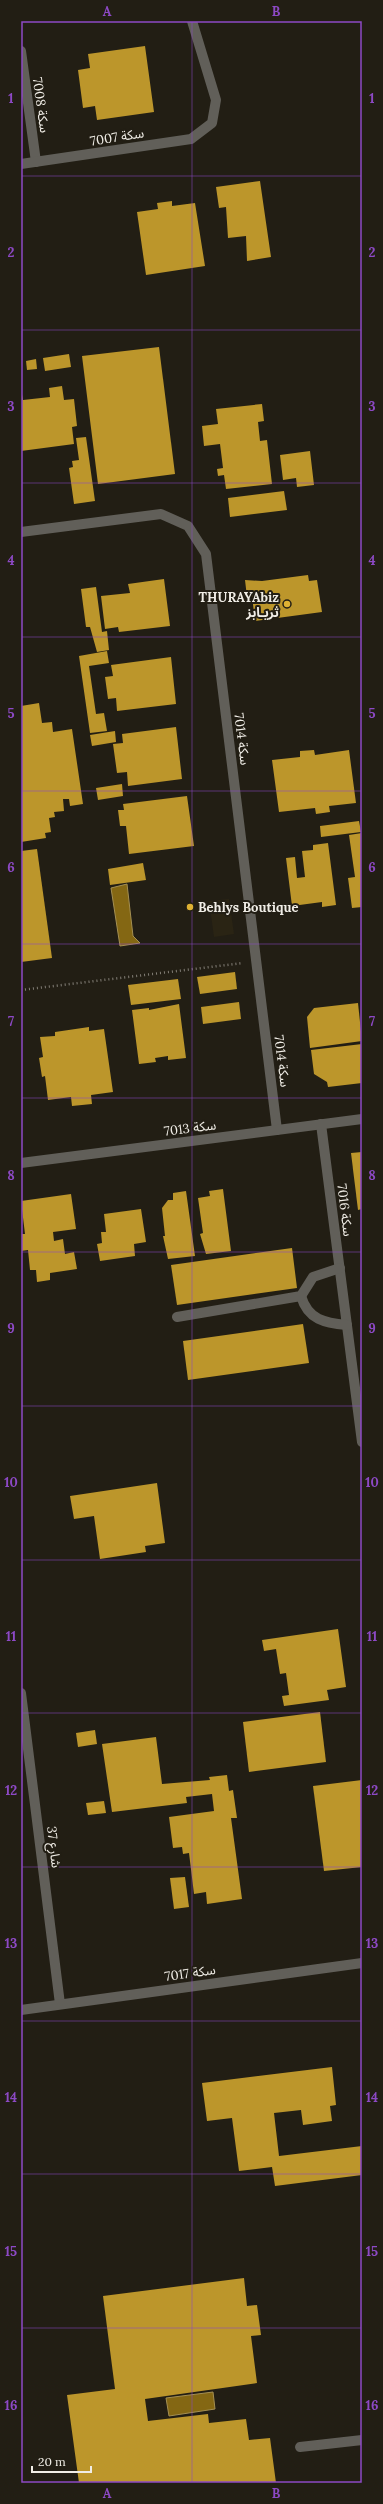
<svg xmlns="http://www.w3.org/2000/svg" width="383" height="2504" viewBox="0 0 383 2504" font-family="Lora,'Noto Sans Arabic',serif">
<rect width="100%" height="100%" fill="#221e14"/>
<!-- built -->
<polygon fill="#2a2414" points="229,899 234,934 214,937 209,901"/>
<!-- water -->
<g fill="#846713" stroke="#a48f52">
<polygon points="127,884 133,936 140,943 120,946 111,888"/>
<polygon points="213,2392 215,2409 169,2416 166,2398"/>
</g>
<!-- building -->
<g fill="#bc962b">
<polygon points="145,46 154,112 97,120 95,106 83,108 78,70 90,68 88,54"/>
<polygon points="260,181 271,257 247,261 246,236 228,238 226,207 219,208 216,187"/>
<polygon points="172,201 172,206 195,203 205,266 146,275 137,212 158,209 157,203"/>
<polygon points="159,347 175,474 98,484 82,356"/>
<polygon points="69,354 71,367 45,371 43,358"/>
<polygon points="36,359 37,369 27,370 26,361"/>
<polygon points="62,386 64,400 74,399 77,426 72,427 74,444 21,451 21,389 23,400 50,397 49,388"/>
<polygon points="262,404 264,421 258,422 260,441 267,440 272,484 226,489 224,475 218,476 217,469 223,468 220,444 204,446 202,426 218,424 216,409"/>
<polygon points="86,437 95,501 74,504 69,468 73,467 72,461 79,460 76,438"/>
<polygon points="310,451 314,485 297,487 296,478 283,480 280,455"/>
<polygon points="284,491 287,510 230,517 228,498"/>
<polygon points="308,575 309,581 317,580 322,612 255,621 252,596 247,597 245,580 262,581"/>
<polygon points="164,579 170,626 119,632 118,627 105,629 101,596 130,593 128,584"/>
<polygon points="96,587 102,632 107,631 109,650 97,652 90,627 86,627 81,589"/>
<polygon points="107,651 109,663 89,666 96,714 104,713 107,731 90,733 79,656"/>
<polygon points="171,657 176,704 117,711 116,698 108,699 105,677 113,676 111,665"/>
<polygon points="39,703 42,723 52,722 53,732 72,729 83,804 70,806 69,799 63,799 64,811 54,812 55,817 49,818 51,832 45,833 46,838 21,842 21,706"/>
<polygon points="176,727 182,779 128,786 127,772 117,773 113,744 123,743 122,734"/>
<polygon points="115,731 116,742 92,746 90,735"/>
<polygon points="314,750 315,755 349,750 356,803 329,806 330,812 316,814 315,808 279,812 272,760 300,757 300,751"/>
<polygon points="122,784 123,796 98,800 96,788"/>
<polygon points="187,796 194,846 129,854 126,826 120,826 118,810 124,810 123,804"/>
<polygon points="359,821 361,832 321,837 320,826"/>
<polygon points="362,833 362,907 352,908 348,878 355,877 349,835"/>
<polygon points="328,843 336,905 322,907 322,902 292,906 286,858 295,857 297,878 305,877 302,851 313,850 313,845"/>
<polygon points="37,849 52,958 21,962 21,851"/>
<polygon points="143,863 146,880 110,885 108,869"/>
<polygon points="235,972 237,989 200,994 197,977"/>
<polygon points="178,979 181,999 131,1005 128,985"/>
<polygon points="239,1002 241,1019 203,1024 201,1007"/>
<polygon points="358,1003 362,1041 310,1048 307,1017 314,1008"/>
<polygon points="179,1004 186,1058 168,1060 168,1056 155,1058 156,1062 139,1064 132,1010 149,1008 149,1010"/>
<polygon points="89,1027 89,1031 104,1029 113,1092 91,1095 92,1104 72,1106 71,1097 48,1100 45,1076 42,1077 39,1058 43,1057 40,1037 55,1036 55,1032"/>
<polygon points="362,1044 362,1083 328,1087 327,1082 314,1074 311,1050"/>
<polygon points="362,1152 362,1209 358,1210 351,1153"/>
<polygon points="223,1189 231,1251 206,1254 200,1234 203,1233 198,1198 210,1196 209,1191"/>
<polygon points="186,1191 195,1256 168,1259 163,1236 165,1236 162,1208 168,1200 173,1200 173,1193"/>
<polygon points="71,1194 76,1229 53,1232 54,1241 63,1239 65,1254 74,1252 77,1269 50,1273 50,1280 37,1282 36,1270 30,1270 28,1250 21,1251 21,1234 25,1234 21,1201"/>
<polygon points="141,1209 146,1242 134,1244 135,1256 100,1261 97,1244 102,1243 101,1232 106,1232 104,1214"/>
<polygon points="292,1248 297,1288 177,1305 171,1265"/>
<polygon points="303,1324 309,1363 188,1380 183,1341"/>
<polygon points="157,1483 165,1543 145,1546 146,1552 100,1559 94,1516 74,1519 70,1496"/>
<polygon points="338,1629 346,1687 327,1690 329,1700 284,1706 282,1696 289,1695 286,1673 280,1674 276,1649 264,1651 262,1640"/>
<polygon points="320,1712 326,1762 249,1772 243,1722"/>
<polygon points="95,1730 97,1744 78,1747 76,1733"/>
<polygon points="156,1737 162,1784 210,1780 209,1777 227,1775 229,1791 233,1790 237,1818 231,1818 242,1899 207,1904 206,1892 194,1894 189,1853 183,1854 182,1847 173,1848 169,1817 214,1811 212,1794 186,1797 187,1803 112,1812 102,1744"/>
<polygon points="362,1780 362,1867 324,1871 313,1786"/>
<polygon points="104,1801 106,1813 88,1815 86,1803"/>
<polygon points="185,1877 189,1907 174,1909 170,1878"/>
<polygon points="332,2067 336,2105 330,2106 332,2121 303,2125 301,2110 274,2113 279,2156 362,2146 362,2175 275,2186 272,2167 239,2171 232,2118 207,2121 202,2083"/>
<polygon points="244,2278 247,2306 257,2305 261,2335 251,2336 257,2383 145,2399 148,2421 208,2414 209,2423 246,2419 249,2440 270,2438 276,2483 79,2483 67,2395 115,2389 103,2296"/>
</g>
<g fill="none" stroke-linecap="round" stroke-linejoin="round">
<!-- path -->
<polyline stroke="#837f77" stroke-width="2.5" stroke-dasharray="1 3" stroke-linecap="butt" points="21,990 243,963"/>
<!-- minor -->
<g stroke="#615f59" stroke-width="10">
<polyline points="21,51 36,162"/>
<polyline points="21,164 191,139 212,123 216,100 192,21"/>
<polyline points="21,532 161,514 188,526 206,554 277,1130"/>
<polyline points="321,1124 362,1442"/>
<polyline points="21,1163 362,1119"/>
<path d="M 301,1296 C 308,1320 325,1323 347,1325"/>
<polyline points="177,1317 301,1296 313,1277 340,1268"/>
<polyline points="21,1693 60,2004"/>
<polyline points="21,2010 362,1963"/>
<polyline points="300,2447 362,2440"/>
</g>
</g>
<!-- grid -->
<path fill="none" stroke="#8d49c5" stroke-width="1" stroke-opacity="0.55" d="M 192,21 L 192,2483M 21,176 L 362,176M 21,330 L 362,330M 21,483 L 362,483M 21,637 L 362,637M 21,791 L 362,791M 21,944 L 362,944M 21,1098 L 362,1098M 21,1252 L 362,1252M 21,1406 L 362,1406M 21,1560 L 362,1560M 21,1713 L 362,1713M 21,1867 L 362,1867M 21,2021 L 362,2021M 21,2174 L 362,2174M 21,2328 L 362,2328"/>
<!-- markers -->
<g fill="#deb133" stroke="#221e14" stroke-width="1.5">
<circle cx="287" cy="604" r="4"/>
<circle cx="190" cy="907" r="4"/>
</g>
<g text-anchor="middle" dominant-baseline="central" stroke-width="4" stroke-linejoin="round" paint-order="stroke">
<!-- street labels -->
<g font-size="13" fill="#f0ede6" stroke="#221e14">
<text transform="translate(41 105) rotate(82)">سكة 7008</text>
<text transform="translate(117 137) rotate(-9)">سكة 7007</text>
<text transform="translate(242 739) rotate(83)">سكة 7014</text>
<text transform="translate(282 1061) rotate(83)">سكة 7014</text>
<text transform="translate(190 1128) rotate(-7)">سكة 7013</text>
<text transform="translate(345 1210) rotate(83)">سكة 7016</text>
<text transform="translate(54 1847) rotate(83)">شارع 37</text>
<text transform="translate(190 1973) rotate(-8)">سكة 7017</text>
</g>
<!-- poi labels -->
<g font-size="13" font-weight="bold" fill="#f0ede6" stroke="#221e14" text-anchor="end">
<text x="279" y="597">THURAYAbiz<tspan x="279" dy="15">ثريـابز</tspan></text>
<text x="198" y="907" text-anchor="start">Behlys Boutique</text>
</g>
</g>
<!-- border -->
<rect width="383" height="2504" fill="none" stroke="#221e14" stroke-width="44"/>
<!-- scale -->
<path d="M32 2466v6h59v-6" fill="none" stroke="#f0ede6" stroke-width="2"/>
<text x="38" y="2466" font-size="12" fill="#f0ede6" stroke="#221e14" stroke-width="3" paint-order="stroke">20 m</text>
<rect x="22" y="22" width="339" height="2460" fill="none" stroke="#8d49c5" stroke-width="1.5"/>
<g font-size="13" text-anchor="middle" font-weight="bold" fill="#8d49c5">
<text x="107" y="16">A</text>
<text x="276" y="16">B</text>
<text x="11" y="103">1</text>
<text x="372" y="103">1</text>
<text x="11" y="257">2</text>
<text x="372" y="257">2</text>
<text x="11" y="411">3</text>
<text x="372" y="411">3</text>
<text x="11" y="565">4</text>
<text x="372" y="565">4</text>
<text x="11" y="718">5</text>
<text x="372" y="718">5</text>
<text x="11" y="872">6</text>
<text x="372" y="872">6</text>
<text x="11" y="1026">7</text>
<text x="372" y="1026">7</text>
<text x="11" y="1180">8</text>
<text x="372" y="1180">8</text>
<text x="11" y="1333">9</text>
<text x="372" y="1333">9</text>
<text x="11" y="1487">10</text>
<text x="372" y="1487">10</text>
<text x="11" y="1641">11</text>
<text x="372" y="1641">11</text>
<text x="11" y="1795">12</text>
<text x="372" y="1795">12</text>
<text x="11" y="1948">13</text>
<text x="372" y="1948">13</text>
<text x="11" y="2102">14</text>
<text x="372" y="2102">14</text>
<text x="11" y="2256">15</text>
<text x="372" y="2256">15</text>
<text x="11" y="2410">16</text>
<text x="372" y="2410">16</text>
<text x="107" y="2498">A</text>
<text x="276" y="2498">B</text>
</g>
</svg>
